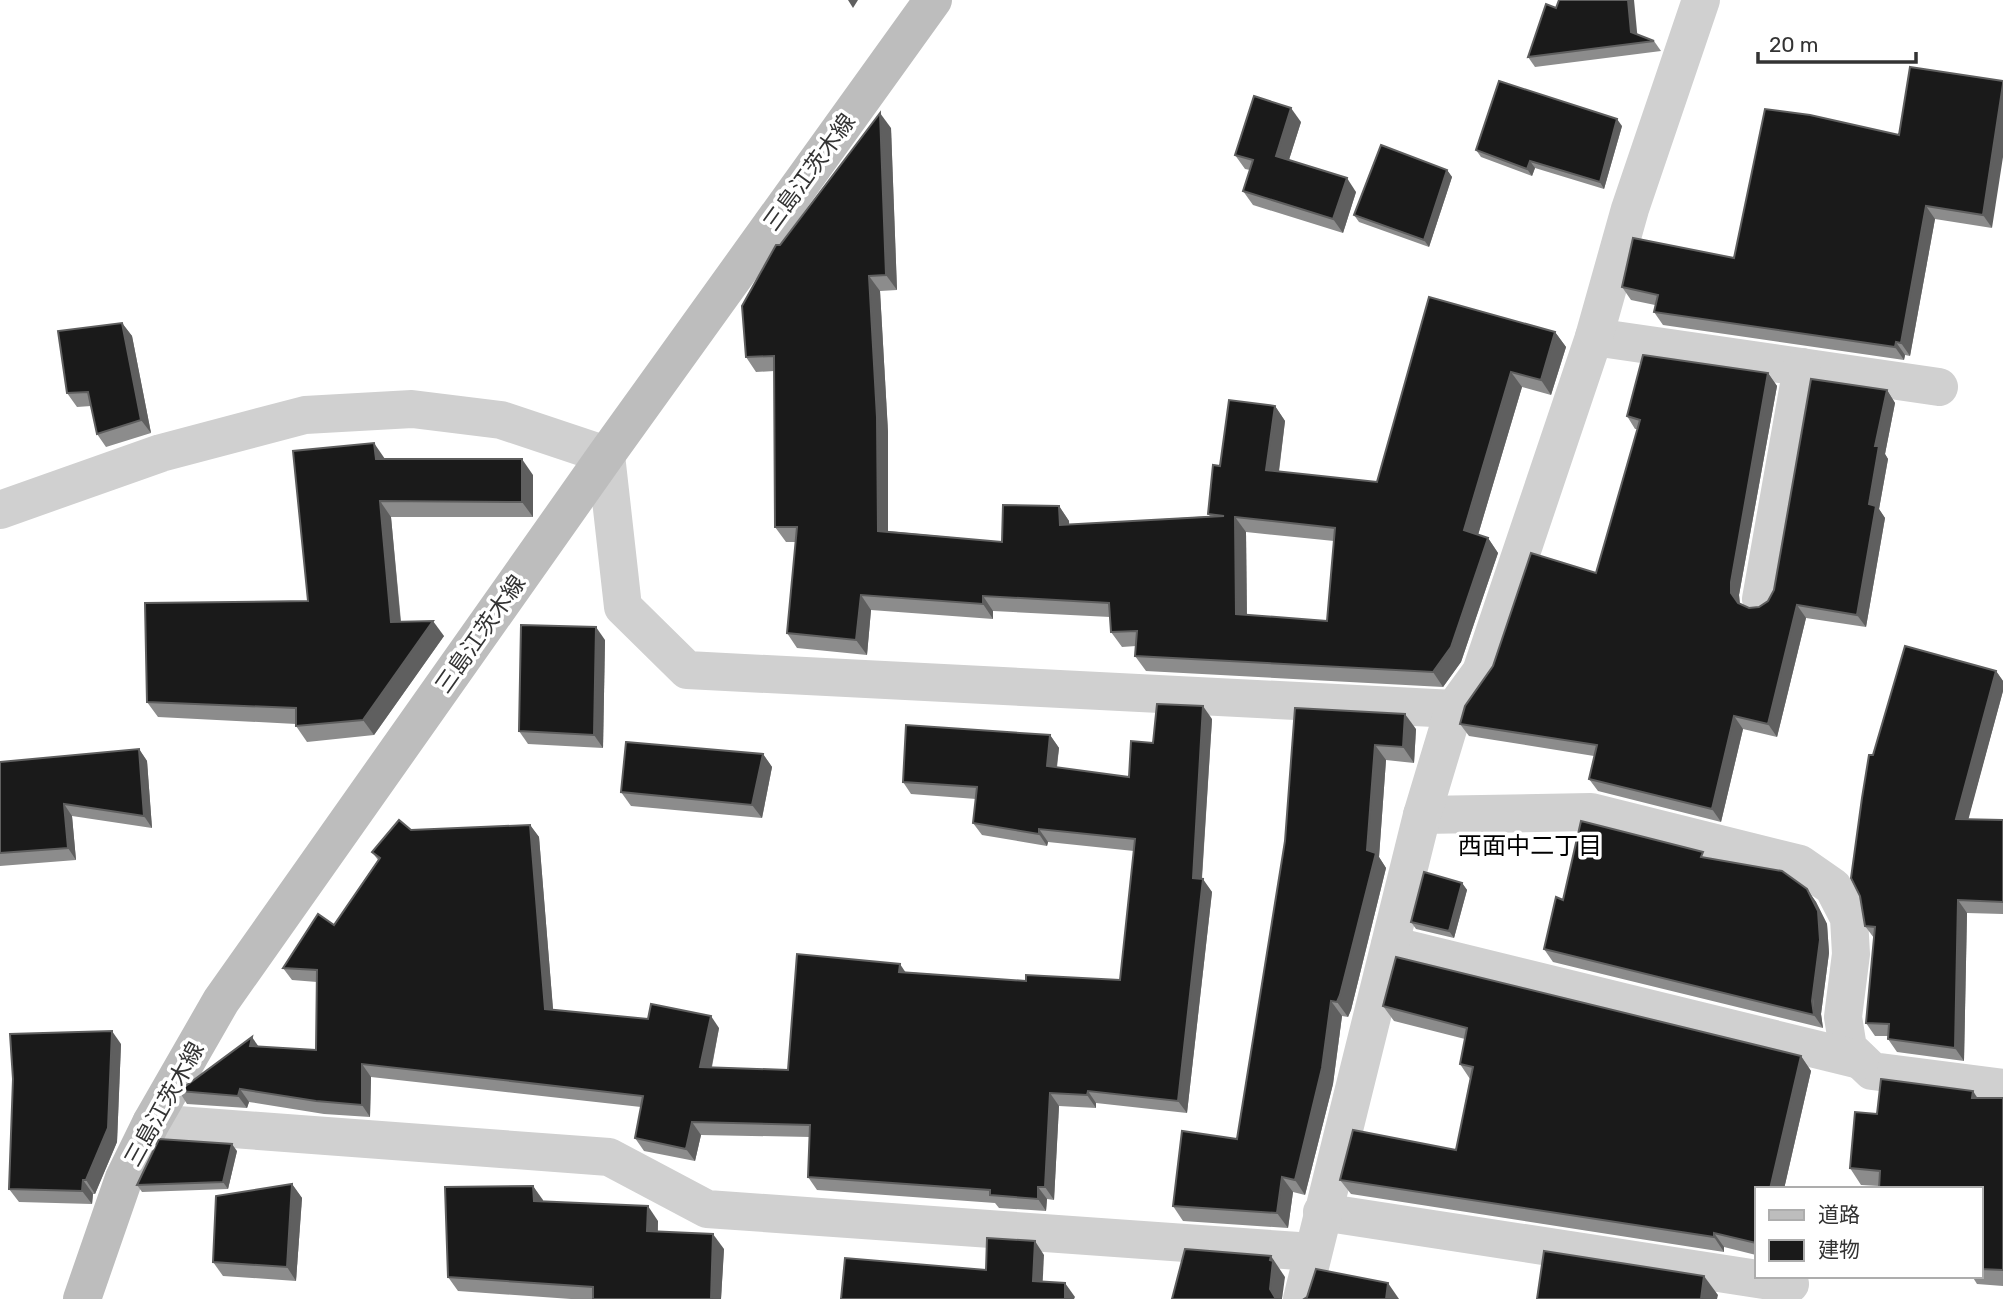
<svg xmlns="http://www.w3.org/2000/svg" width="2003" height="1299" viewBox="0 0 2003 1299" font-family="Rubik,'Noto Sans JP',sans-serif">
<rect width="100%" height="100%" fill="#fff"/>
<g fill="none" stroke-linecap="round" stroke-linejoin="round">
<!-- minor -->
<g stroke="#d0d0d0" stroke-width="38">
<polyline points="1594,337 1939,387"/>
<polyline points="0,510 161,453 305,415 412,409 501,420 606,455 623,607 687,670 1454,709"/>
<polyline points="1761,599 1802,367"/>
<polyline points="1422,815 1591,812 1800,864 1833,887 1849,918 1851,954 1843,1017 1848,1048 1872,1071 2003,1088"/>
<polyline points="1390,945 1860,1060"/>
<polyline points="151,1123 609,1157 707,1209 1313,1252"/>
<polyline points="1322,1212 1790,1284"/>
<polyline points="1302,1299 1422,815 1454,709 1481,672 1594,337 1630,209 1701,0"/>
</g>
<!-- secondary -->
<polyline stroke="#bdbdbd" stroke-width="38" points="82,1299 124,1178 151,1123 221,1001 606,455 933,0"/>
</g>
<!-- wall -->
<g fill="#8c8c8c" fill-rule="evenodd">
<polygon points="1556,8 1637,34 1654,41 1661,51 1535,67 1528,57"/>
<polygon points="1910,67 1992,228 1935,219 1910,356 1905,355 1904,360 1663,325 1654,312 1655,305 1631,300 1622,287 1734,258 1899,135"/>
<polygon points="1301,122 1289,160 1356,192 1343,233 1253,205 1243,191 1250,170 1245,169 1235,155"/>
<polygon points="1622,126 1604,189 1535,168 1532,176 1481,157 1476,150"/>
<path d="M 891,128 L 897,290 L 880,291 L 888,432 L 888,531 L 1002,542 L 1059,506 L 1069,521 L 1069,525 L 1210,516 L 1208,514 L 1220,466 L 1275,406 L 1285,421 L 1279,472 L 1377,482 L 1555,332 L 1566,347 L 1551,395 L 1522,387 L 1478,535 L 1488,538 L 1498,553 L 1461,662 L 1443,687 L 1146,671 L 1135,656 L 1136,646 L 1122,647 L 1111,632 L 1110,617 L 993,611 L 993,619 L 871,610 L 867,655 L 797,648 L 787,633 L 796,542 L 786,542 L 775,527 L 774,371 L 756,372 L 746,357 L 780,245 ZM 1246,532 L 1334,541 L 1327,621 L 1247,615 Z"/>
<polygon points="1447,170 1452,177 1429,247 1359,222 1354,215"/>
<polygon points="122,323 132,336 151,433 106,447 97,434 91,406 77,407 67,393"/>
<polygon points="1768,373 1777,386 1739,595 1740,604 1749,608 1759,607 1768,601 1887,390 1895,403 1885,454 1888,459 1879,509 1885,518 1866,627 1806,618 1777,737 1743,729 1721,822 1598,791 1589,779 1594,756 1469,736 1460,724 1596,573 1638,429 1635,429 1627,416"/>
<polygon points="385,459 533,475 533,517 391,517 401,621 444,636 374,735 307,742 296,726 296,724 158,717 147,702 308,601"/>
<polygon points="605,640 603,748 528,744 519,731"/>
<polygon points="1996,671 2003,681 2003,691 1968,819 2003,820 2003,914 1967,913 1964,1061 1897,1052 1888,1039 1888,1036 1875,1036 1866,1023 1874,938 1865,926 1860,896 1873,755"/>
<polygon points="1295,708 1416,729 1414,763 1386,760 1379,857 1386,868 1351,1010 1348,1017 1342,1016 1333,1084 1305,1195 1293,1192 1288,1228 1183,1221 1173,1206 1237,1139 1285,841"/>
<polygon points="1212,719 1202,879 1212,892 1187,1113 1096,1103 1096,1108 1059,1106 1054,1200 1047,1199 1046,1211 999,1208 995,1203 817,1190 808,1177 810,1137 701,1135 695,1161 644,1151 635,1138 641,1107 371,1077 370,1117 324,1114 249,1102 247,1108 187,1104 179,1091 259,1047 316,1050 317,982 292,980 283,968 334,925 378,860 372,852 411,830 530,825 539,837 553,1010 719,1028 712,1067 788,1070 906,972 1026,981 1120,980 1134,851 1048,842 1047,846 982,835 973,823 976,799 911,794 903,782 1050,735 1059,748 1057,768 1129,777 1153,743"/>
<polygon points="139,749 147,761 152,828 72,816 76,860 0,866 0,762"/>
<polygon points="763,754 772,767 762,818 631,806 621,792"/>
<polygon points="1707,858 1807,889 1816,902 1827,924 1829,953 1821,1014 1823,1028 1553,962 1544,949 1563,900"/>
<polygon points="1462,883 1467,890 1454,938 1416,929 1411,922"/>
<polygon points="1383,1006 1801,1056 1811,1071 1784,1189 1756,1189 1756,1255 1724,1247 1724,1252 1351,1194 1340,1180 1456,1150 1470,1079 1460,1064 1465,1039 1394,1021"/>
<polygon points="121,1044 117,1142 95,1194 93,1194 92,1204 19,1202 9,1189"/>
<polygon points="1978,1098 2003,1098 2003,1286 1977,1284 1972,1276 1980,1276 1980,1189 1879,1186 1861,1185 1850,1168 1877,1114"/>
<polygon points="237,1151 228,1189 142,1192 137,1185"/>
<polygon points="292,1184 302,1198 296,1281 223,1276 213,1262"/>
<polygon points="533,1186 543,1202 658,1221 658,1231 724,1249 721,1299 571,1299 458,1291 448,1277"/>
</g>
<!-- shaded-wall -->
<g fill="#5f5f5f">
<polygon points="848,0 858,0 853,8"/>
<polygon points="1628,0 1634,0 1638,42 1631,32"/>
<polygon points="2003,84 2003,157 1992,228 1983,215"/>
<polygon points="1291,108 1301,122 1286,169 1276,156"/>
<polygon points="880,113 891,128 897,290 886,275"/>
<polygon points="1617,119 1622,126 1604,189 1600,182"/>
<polygon points="1530,161 1535,168 1532,176 1527,169"/>
<polygon points="1447,170 1452,177 1429,247 1424,240"/>
<polygon points="1347,178 1356,192 1343,233 1333,219"/>
<polygon points="1926,206 1935,219 1910,356 1901,343"/>
<polygon points="869,276 880,291 888,432 888,546 878,531"/>
<polygon points="122,323 132,336 151,433 141,420"/>
<polygon points="1555,332 1566,347 1551,395 1541,380"/>
<polygon points="1896,342 1905,355 1904,360 1895,347"/>
<polygon points="1511,372 1522,387 1475,545 1464,530"/>
<polygon points="1768,373 1777,386 1739,595 1740,606 1731,593 1731,582"/>
<polygon points="1887,390 1895,403 1885,454 1888,459 1879,509 1885,518 1866,627 1857,615 1875,446"/>
<polygon points="1275,406 1285,421 1277,485 1266,470"/>
<polygon points="374,443 385,459 376,459"/>
<polygon points="522,459 533,475 533,517 522,502"/>
<polygon points="380,501 391,517 402,637 391,622"/>
<polygon points="1059,506 1069,521 1070,540 1060,525"/>
<polygon points="1235,517 1246,532 1247,629 1236,614"/>
<polygon points="1488,538 1498,553 1461,662 1443,687 1433,672"/>
<polygon points="861,595 871,610 867,655 856,640"/>
<polygon points="983,596 993,611 993,619 983,604"/>
<polygon points="1797,605 1806,618 1777,737 1768,724"/>
<polygon points="433,621 444,636 374,735 363,720"/>
<polygon points="596,627 605,640 603,748 594,735"/>
<polygon points="1996,671 2003,681 2003,691 1965,832 1956,819"/>
<polygon points="1203,706 1212,719 1201,890 1193,878"/>
<polygon points="1405,714 1416,729 1414,763 1403,747"/>
<polygon points="1734,716 1743,729 1721,822 1712,809"/>
<polygon points="1050,735 1059,748 1055,779 1047,766"/>
<polygon points="1375,745 1386,760 1379,857 1386,868 1351,1010 1348,1017 1337,1002 1367,850"/>
<polygon points="139,749 147,761 152,828 144,816"/>
<polygon points="763,754 772,767 762,818 752,805"/>
<polygon points="64,804 72,816 76,860 68,848"/>
<polygon points="530,825 539,837 554,1021 545,1009"/>
<polygon points="1039,829 1048,842 1047,846 1039,834"/>
<polygon points="1203,879 1212,892 1187,1113 1178,1101"/>
<polygon points="1462,883 1467,890 1454,938 1449,931"/>
<polygon points="1807,889 1816,902 1827,924 1829,953 1821,1014 1823,1028 1814,1015"/>
<polygon points="1958,900 1967,913 1964,1061 1955,1048"/>
<polygon points="900,964 908,976 899,972"/>
<polygon points="1331,1001 1342,1016 1333,1084 1305,1195 1295,1180"/>
<polygon points="711,1016 719,1028 709,1080 700,1067"/>
<polygon points="112,1031 121,1044 117,1142 95,1194 86,1180"/>
<polygon points="252,1037 261,1050 250,1046"/>
<polygon points="1801,1056 1811,1071 1784,1189 1770,1189"/>
<polygon points="362,1064 371,1077 370,1117 362,1105"/>
<polygon points="240,1089 249,1102 247,1108 238,1096"/>
<polygon points="1088,1091 1096,1103 1096,1108 1087,1095"/>
<polygon points="1973,1091 1984,1108 1972,1098"/>
<polygon points="1050,1093 1059,1106 1054,1200 1045,1187"/>
<polygon points="692,1122 701,1135 695,1161 686,1149"/>
<polygon points="232,1144 237,1151 228,1189 223,1182"/>
<polygon points="1282,1177 1293,1192 1288,1228 1277,1213"/>
<polygon points="83,1180 93,1194 92,1204 82,1191"/>
<polygon points="292,1184 302,1198 296,1281 287,1267"/>
<polygon points="533,1186 543,1200 544,1216 534,1201"/>
<polygon points="1038,1187 1047,1199 1046,1211 1038,1199"/>
<polygon points="648,1206 658,1221 657,1245 647,1231"/>
<polygon points="1714,1233 1724,1247 1724,1252 1714,1237"/>
<polygon points="713,1234 724,1249 721,1299 711,1299"/>
<polygon points="1035,1241 1044,1255 1042,1295 1033,1281"/>
<polygon points="1271,1256 1285,1277 1282,1299 1276,1299 1270,1289"/>
<polygon points="1704,1276 1718,1295 1717,1299 1701,1299"/>
<polygon points="1065,1283 1075,1297 1074,1299 1065,1299"/>
<polygon points="1388,1283 1399,1299 1386,1299"/>
</g>
<!-- building -->
<g fill="#1a1a1a" stroke="#5f5f5f" stroke-width="2" fill-rule="evenodd">
<polygon points="1559,0 1628,0 1631,32 1654,41 1528,57 1546,4 1556,8"/>
<polygon points="1910,67 2003,81 2003,84 1983,215 1926,206 1901,343 1896,342 1895,347 1654,312 1658,295 1622,287 1633,238 1734,258 1765,109 1810,115 1899,135"/>
<polygon points="1499,81 1617,119 1600,182 1530,161 1527,169 1476,150"/>
<polygon points="1254,96 1291,108 1276,156 1347,178 1333,219 1243,191 1253,160 1235,155"/>
<path d="M 880,113 L 886,275 L 869,276 L 877,417 L 878,531 L 1002,542 L 1003,505 L 1059,506 L 1060,525 L 1224,516 L 1208,514 L 1213,465 L 1220,466 L 1229,400 L 1275,406 L 1266,470 L 1377,482 L 1429,297 L 1555,332 L 1541,380 L 1511,372 L 1464,530 L 1488,538 L 1451,647 L 1433,672 L 1135,656 L 1137,631 L 1111,632 L 1109,603 L 983,596 L 983,604 L 861,595 L 856,640 L 787,633 L 797,527 L 775,527 L 774,356 L 746,357 L 742,306 L 776,245 L 780,245 ZM 1235,517 L 1335,528 L 1327,621 L 1236,614 Z"/>
<polygon points="1381,145 1447,170 1424,240 1354,215"/>
<polygon points="122,323 141,420 97,434 88,392 67,393 58,331"/>
<polygon points="1643,355 1768,373 1731,582 1731,593 1738,603 1749,608 1759,607 1768,601 1774,590 1811,379 1887,390 1875,446 1879,446 1869,504 1876,506 1857,615 1797,605 1768,724 1734,716 1712,809 1589,779 1597,745 1460,724 1465,706 1493,666 1531,553 1596,573 1640,420 1627,416"/>
<polygon points="374,443 376,459 522,459 522,502 380,501 391,622 433,621 363,720 296,726 296,708 147,702 145,603 308,601 293,451"/>
<polygon points="521,625 596,627 594,735 519,731"/>
<polygon points="1905,646 1996,671 1956,819 2003,820 2003,902 1958,900 1955,1048 1888,1039 1889,1024 1866,1023 1875,927 1865,926 1860,896 1851,878 1862,798 1869,755 1873,755"/>
<polygon points="1157,704 1203,706 1193,878 1203,879 1178,1101 1088,1091 1087,1095 1050,1093 1045,1187 1038,1187 1038,1199 990,1195 990,1190 808,1177 810,1125 692,1122 686,1149 635,1138 643,1096 362,1064 362,1105 316,1101 240,1089 238,1096 179,1091 252,1037 250,1046 316,1050 317,970 283,968 318,914 334,925 380,858 372,852 399,820 411,830 530,825 545,1009 648,1019 651,1004 711,1016 700,1067 788,1070 797,954 900,964 899,972 1026,981 1026,975 1120,980 1135,839 1039,829 1039,834 973,823 977,787 903,782 906,725 1050,735 1047,766 1129,777 1131,741 1153,743"/>
<polygon points="1295,708 1405,714 1403,747 1375,745 1367,850 1376,853 1340,995 1337,1002 1331,1001 1322,1068 1295,1180 1282,1177 1277,1213 1173,1206 1182,1131 1237,1139 1285,841"/>
<polygon points="626,742 763,754 752,805 621,792"/>
<polygon points="139,749 144,816 64,804 68,848 0,853 0,762"/>
<polygon points="1581,821 1703,852 1701,857 1782,871 1807,889 1818,911 1820,940 1812,1001 1814,1015 1544,949 1556,897 1563,900"/>
<polygon points="1424,872 1462,883 1449,931 1411,922"/>
<polygon points="1396,957 1801,1056 1770,1189 1756,1189 1756,1243 1714,1233 1714,1237 1340,1180 1353,1130 1456,1150 1473,1067 1460,1064 1467,1028 1383,1006"/>
<polygon points="112,1031 108,1128 86,1180 83,1180 82,1191 9,1189 13,1079 10,1034"/>
<polygon points="1881,1079 1973,1091 1972,1098 2003,1098 2003,1270 1980,1269 1980,1189 1879,1189 1880,1171 1850,1168 1855,1112 1877,1114"/>
<polygon points="159,1139 232,1144 223,1182 137,1185"/>
<polygon points="292,1184 287,1267 213,1262 216,1196"/>
<polygon points="533,1186 534,1201 648,1206 647,1231 713,1234 711,1299 593,1299 593,1287 448,1277 445,1187"/>
<polygon points="987,1238 1035,1241 1033,1281 1065,1283 1065,1299 841,1299 845,1258 986,1270"/>
<polygon points="1185,1249 1271,1256 1270,1260 1273,1261 1270,1289 1276,1299 1172,1299"/>
<polygon points="1544,1251 1704,1276 1701,1299 1537,1299"/>
<polygon points="1316,1269 1388,1283 1386,1299 1304,1299 1307,1297"/>
</g>
<g text-anchor="middle" dominant-baseline="central" stroke-width="7" stroke-linejoin="round" paint-order="stroke">
<!-- street labels -->
<g font-size="23" fill="#333" stroke="#fff">
<text transform="translate(809 172) rotate(-54)">三島江茨木線</text>
<text transform="translate(480 634) rotate(-55)">三島江茨木線</text>
<text transform="translate(164 1104) rotate(-61)">三島江茨木線</text>
</g>
<!-- neighbourhood labels -->
<g font-size="24" fill="#000" stroke="#fff">
<text x="1530" y="846">西面中二丁目</text>
</g>
</g>
<!-- legend -->
<rect x="1755" y="1187" width="228" height="91" fill="#ffffff" stroke="#adadad" stroke-width="2"/>
<rect x="1769" y="1210" width="35" height="10" fill="#bdbdbd" stroke="#adadad" stroke-width="2"/>
<text x="1818" y="1222" font-size="21" fill="#333333">道路</text>
<rect x="1769" y="1240" width="35" height="21" fill="#1a1a1a" stroke="#adadad" stroke-width="2"/>
<text x="1818" y="1257" font-size="21" fill="#333333">建物</text>
<!-- scale -->
<path d="M1758 52v10h158v-10" fill="none" stroke="#333333" stroke-width="3.5"/>
<text x="1769" y="52" font-size="21" fill="#333333" stroke="#ffffff" stroke-width="5" paint-order="stroke">20 m</text>
</svg>
